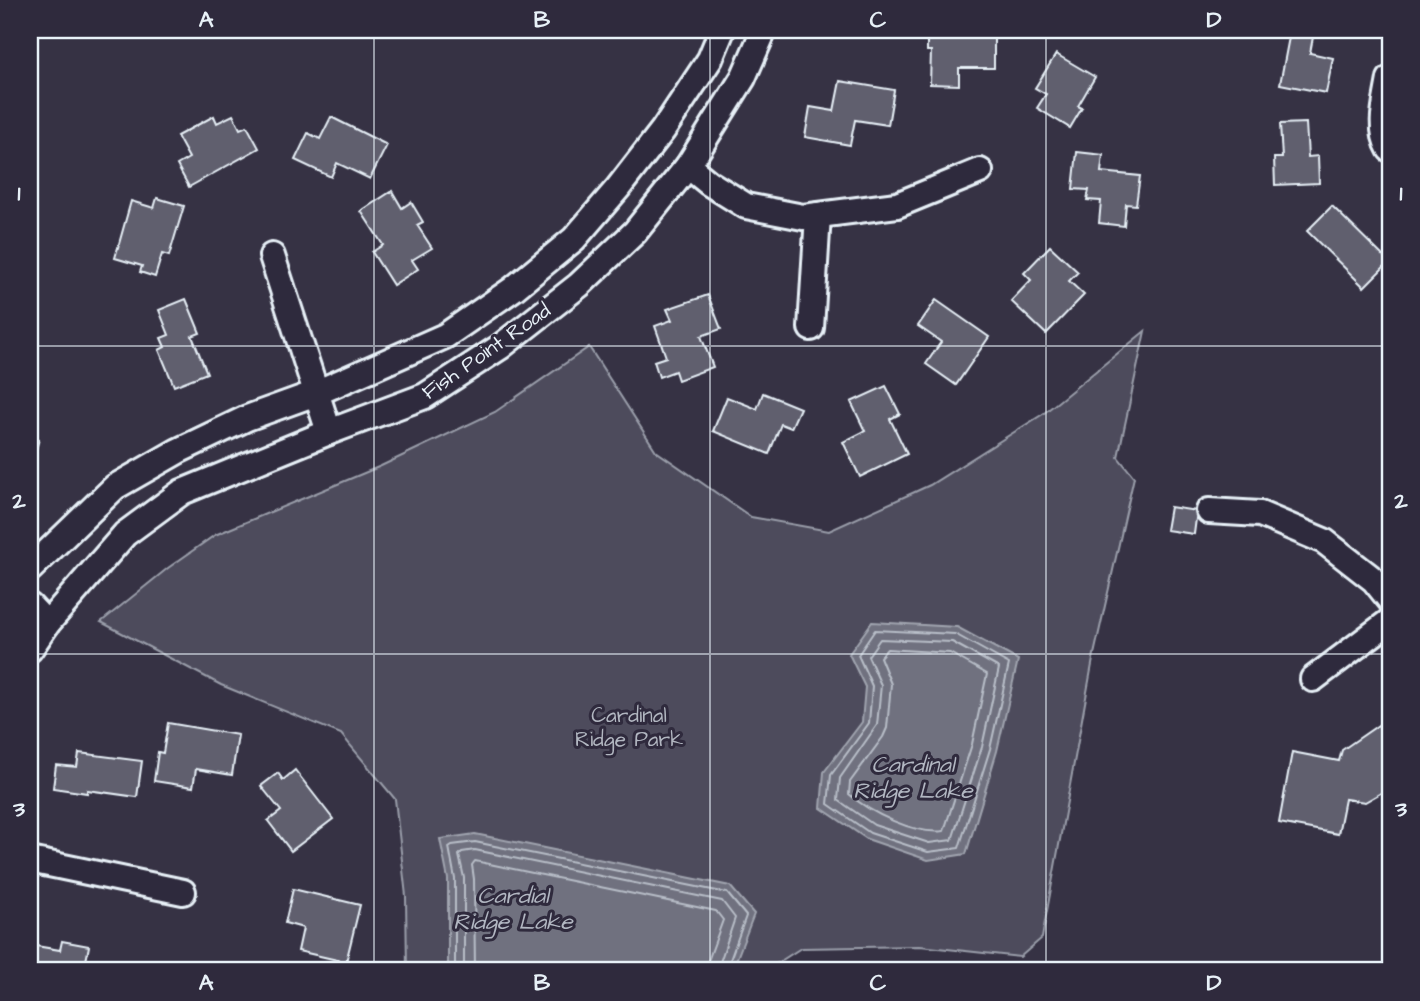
<svg xmlns="http://www.w3.org/2000/svg" width="1420" height="1001" viewBox="0 0 1420 1001" font-family="'Architects Daughter',sans-serif">
<style>
.green{fill:#4d4b5c;stroke:#9a9eaa;stroke-width:2}
.water{fill:#70717f;stroke:#a0a4af;stroke-width:2}
.lines{fill:none;stroke-linecap:round;stroke-linejoin:round}
.shore{stroke:#b8bec8;stroke-width:2}
.building{fill:#605e6e;stroke:#e8f1f8;stroke-width:2}
.minor-casing{stroke:#e8f1f8;stroke-width:30}
.minor{stroke:#2f2a3d;stroke-width:24}
.grid{fill:none;stroke:#e8f1f8;stroke-width:2;stroke-opacity:0.55}
.labels{text-anchor:middle;stroke-width:6;stroke-linejoin:round;paint-order:stroke}
.street-label{font-size:21px;fill:#e8f1f8;stroke:#2f2a3d}
.park-label{font-size:21px;fill:#b2b7c1;stroke:#2f2a3d}
.water-label{font-size:23px;font-style:italic;fill:#b2b7c2;stroke:#2f2a3d}
.neatline{fill:none;stroke:#e8f1f8;stroke-width:2.5}
.grid-label{font-size:23px;text-anchor:middle;font-weight:bold;fill:#e8f1f8}
</style>
<rect width="100%" height="100%" fill="#363244"/>
<filter id="ink" filterUnits="userSpaceOnUse"><feTurbulence type="fractalNoise" baseFrequency=".0143" numOctaves="2"/><feDisplacementMap in="SourceGraphic" scale="14" xChannelSelector="R" yChannelSelector="G"/><feConvolveMatrix kernelMatrix="1 2 1 2 8 2 1 2 1" color-interpolation-filters="sRGB"/></filter>
<g filter="url(#ink)">
<polygon class="green" points="1145,331 1118,457 1134,477 1093,659 1042,938 1020,957 920,946 801,948 765,971 407,971 406,896 395,799 341,734 221,685 101,622 168,568 215,535 381,466 495,412 589,347 656,451 751,517 829,531 930,485 1043,414"/>
<g class="water">
<polygon points="872,622 957,627 1018,660 997,751 966,854 928,860 867,839 821,808 824,772 862,722 865,687 849,654"/>
<polygon points="475,834 730,886 754,914 732,971 448,971 448,879 440,839"/>
</g>
<g class="lines">
<g class="shore">
<polygon points="875,630 955,634 1009,664 990,749 959,848 928,852 870,833 828,804 831,775 869,723 872,686 858,655"/>
<polygon points="880,639 952,642 999,668 982,747 952,840 929,843 874,825 838,800 840,778 877,725 881,685 868,656"/>
<path d="M 887,649 L 950,653 L 987,674 L 972,744 L 944,831 C 915,835 870,813 849,794 L 850,782 L 883,737 L 887,728 L 891,684 L 880,657 Z"/>
<polyline points="455,971 455,879 449,847 452,845 475,842 727,893 746,916 726,971"/>
<polyline points="464,971 464,878 459,855 462,852 475,850 722,901 735,918 717,971"/>
<polyline points="475,971 474,879 472,865 475,861 716,911 723,920 708,961 707,971"/>
</g>
</g>
<g class="building">
<polygon points="927,30 994,30 994,68 959,68 959,85 930,84 931,51 927,51"/>
<polygon points="1290,32 1313,37 1310,53 1333,58 1326,93 1280,84"/>
<polygon points="1056,54 1095,77 1078,106 1082,108 1070,128 1037,108 1046,94 1035,88"/>
<polygon points="840,81 894,90 888,125 855,120 850,145 805,137 810,107 834,111"/>
<polygon points="233,115 240,129 247,126 259,148 189,187 177,165 189,158 177,136 214,116 217,123"/>
<polygon points="331,117 387,145 370,179 337,163 331,177 295,160 308,133 320,139"/>
<polygon points="1306,123 1308,157 1318,156 1319,183 1275,185 1274,158 1282,158 1280,124"/>
<polygon points="1077,152 1103,155 1101,172 1140,176 1136,205 1126,204 1124,226 1099,223 1101,201 1087,200 1089,190 1073,189"/>
<polygon points="392,191 402,208 411,202 423,222 417,225 432,248 412,260 418,269 393,285 372,252 383,245 361,211"/>
<polygon points="157,198 184,206 169,256 162,254 155,277 140,272 142,266 115,258 131,201 154,208"/>
<polygon points="1332,206 1389,262 1364,287 1307,231"/>
<polygon points="1050,246 1078,272 1069,281 1084,295 1046,334 1011,301 1031,280 1024,273"/>
<polygon points="708,295 721,329 701,336 713,367 678,380 675,371 659,377 654,361 666,357 655,326 672,320 667,309"/>
<polygon points="186,299 200,333 192,336 207,373 174,386 159,350 165,347 161,338 169,335 159,310"/>
<polygon points="936,300 989,337 956,385 926,364 941,342 918,326"/>
<polygon points="886,386 900,414 890,419 907,454 860,477 843,442 865,431 851,402"/>
<polygon points="763,393 800,408 791,428 781,424 769,454 713,431 727,397 757,409"/>
<polygon points="30,436 39,439 30,471"/>
<polygon points="1170,507 1197,511 1194,534 1166,530"/>
<polygon points="1390,717 1390,797 1386,790 1365,802 1345,799 1338,834 1279,823 1292,752 1339,761 1342,750"/>
<polygon points="168,723 238,735 232,775 196,769 193,787 154,781 158,752 163,753"/>
<polygon points="79,753 142,761 137,797 87,790 87,793 53,788 56,765 77,767"/>
<polygon points="295,770 333,819 291,851 268,821 281,811 261,786 278,773 283,780"/>
<polygon points="293,889 360,905 346,962 298,951 303,928 285,923"/>
<polygon points="62,941 89,946 84,971 30,971 30,945 60,950"/>
</g>
<g class="lines">
<g class="minor-casing">
<g id="minor">
<path d="M 1390,79 C 1386,103 1378,128 1390,149"/>
<polyline points="688,166 709,183 746,206 803,217 897,205 980,171"/>
<polyline points="272,256 329,432"/>
<polyline points="811,328 818,215"/>
<polyline points="1209,511 1260,514 1324,541 1374,580 1390,600"/>
<polyline points="30,569 115,487 178,451 247,418 316,393 445,336 513,289 574,239 618,188 663,130 710,59 722,30"/>
<polyline points="30,606 47,624"/>
<polyline points="30,649 47,624 125,534 182,492 329,432 425,396 500,347 579,285 635,232 688,166 743,78 764,30"/>
<polyline points="1313,679 1390,621"/>
<polyline points="30,860 183,892"/>
</g>
</g>
<use href="#minor" class="minor"/>
</g>
</g>
<path class="grid" d="M 374,30 L 374,971M 710,30 L 710,971M 1046,30 L 1046,971M 30,346 L 1390,346M 30,654 L 1390,654"/>
<g class="labels">
<g class="street-label">
<text transform="translate(486 351) rotate(-35)" y="7">Fish Point Road</text>
</g>
<g class="park-label">
<text x="629" y="722">Cardinal<tspan x="629" dy="24">Ridge Park</tspan></text>
</g>
<g class="water-label">
<text x="913" y="772">Cardinal<tspan x="913" dy="26">Ridge Lake</tspan></text>
<text x="513" y="903">Cardial<tspan x="513" dy="26">Ridge Lake</tspan></text>
</g>
</g>
<rect width="1420" height="1001" fill="none" stroke="#2f2a3d" stroke-width="77"/>
<rect x="38" y="38" width="1344" height="924" class="neatline"/>
<g class="grid-label">
<text x="206" y="27">A</text>
<text x="542" y="27">B</text>
<text x="878" y="27">C</text>
<text x="1214" y="27">D</text>
<text x="19" y="200">1</text>
<text x="1401" y="200">1</text>
<text x="19" y="508">2</text>
<text x="1401" y="508">2</text>
<text x="19" y="816">3</text>
<text x="1401" y="816">3</text>
<text x="206" y="990">A</text>
<text x="542" y="990">B</text>
<text x="878" y="990">C</text>
<text x="1214" y="990">D</text>
</g>
</svg>
